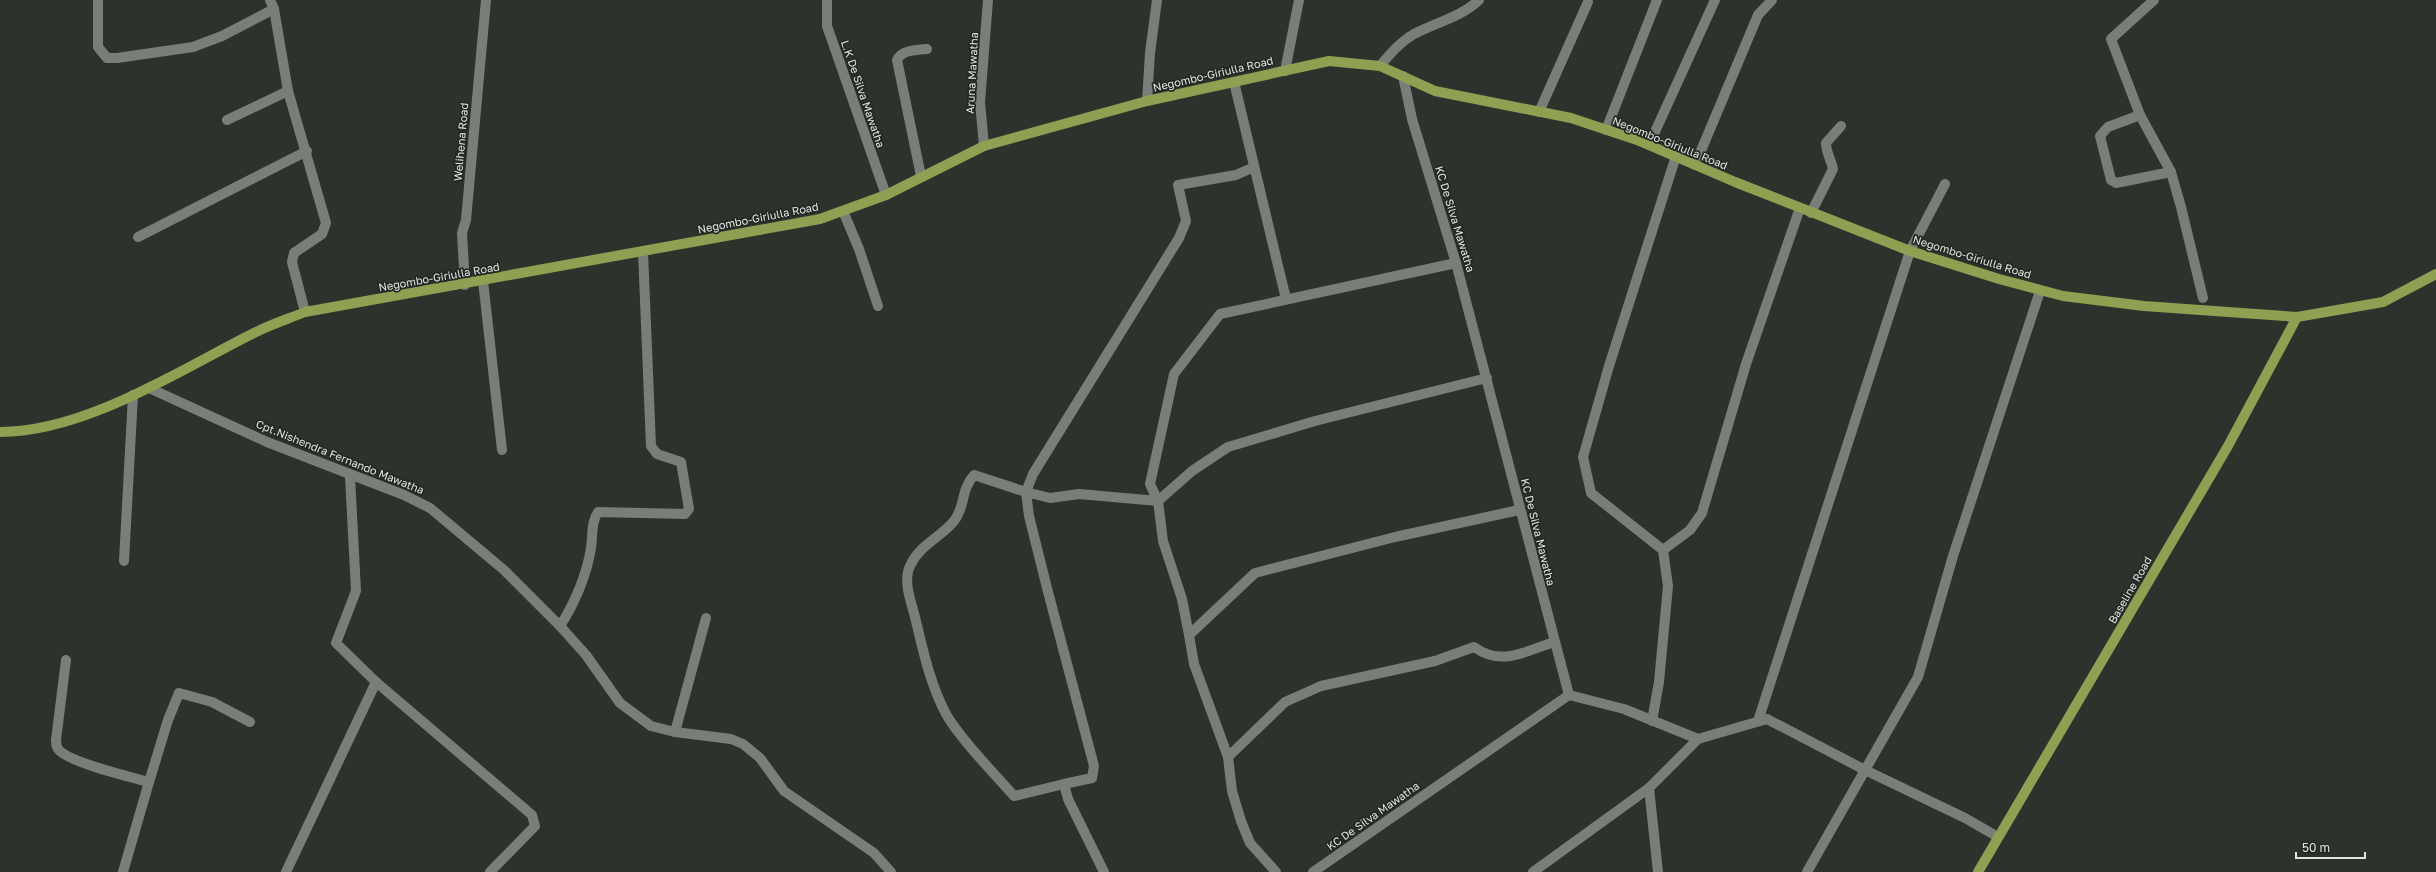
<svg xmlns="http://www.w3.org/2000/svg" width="2436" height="872" viewBox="0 0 2436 872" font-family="'Golos Text',sans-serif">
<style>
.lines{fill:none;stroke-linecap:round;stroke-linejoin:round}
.minor{stroke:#787f79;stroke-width:10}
.major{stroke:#8ea051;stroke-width:10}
.labels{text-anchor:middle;stroke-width:3.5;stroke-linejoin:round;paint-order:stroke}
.street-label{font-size:11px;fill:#e0e5e1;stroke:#232923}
</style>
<rect width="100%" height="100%" fill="#2c332d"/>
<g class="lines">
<g class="minor">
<polyline points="98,0 98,47 107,58 117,58 193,47 222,36 274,9"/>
<polyline points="270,0 274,9 288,91 326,223 322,234 294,253 292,262 305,312"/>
<polyline points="827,0 827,26 886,195"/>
<polyline points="2154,0 2111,39 2140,115 2171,172 2181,207 2203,298"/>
<path d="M 1380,66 C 1390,54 1400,42 1414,34 C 1435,23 1461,17 1479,0"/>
<polyline points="1285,71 1299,0"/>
<polyline points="1234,82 1286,299"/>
<polyline points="1147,101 1150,53 1157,0"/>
<polyline points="1539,112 1588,2"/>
<polyline points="2140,115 2108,127 2100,136 2111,180 2116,183 2171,172"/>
<polyline points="227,120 288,91"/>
<polyline points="1606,130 1657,0"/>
<polyline points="1649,145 1715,0"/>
<polyline points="984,146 980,102 988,0"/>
<polyline points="1695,165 1758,15 1772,0"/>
<path d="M 921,176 L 897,60 C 902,50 916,50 927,49"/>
<polyline points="843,211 859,249 878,306"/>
<path d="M 1811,213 L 1833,169 C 1831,159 1826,153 1826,143 L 1841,126"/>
<polyline points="138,237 307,151"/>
<polyline points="483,281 502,450"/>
<polyline points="465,285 462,233 466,220 486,0"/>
<polyline points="149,388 267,442 404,495 430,508 504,570 560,626 586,655 620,703 651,726 675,732 731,739 743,744 760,758 784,791 874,853 891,872"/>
<polyline points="350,476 356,591 336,643 376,682 532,815 535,826 490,872"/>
<polyline points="1158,501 1150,484 1174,374 1220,314 1456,263"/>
<polyline points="1663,550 1690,530 1702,513 1746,364 1800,208"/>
<polyline points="124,561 133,395"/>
<path d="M 560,626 C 575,603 587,574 591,548 C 593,535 591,522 598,512 L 685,514 L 689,509 L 681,462 L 657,454 L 651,446 L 643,252"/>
<polyline points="1189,635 1182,599 1163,541 1158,501 1192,471 1228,447 1315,421 1487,378"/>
<path d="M 66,660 L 56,740 C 56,743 56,746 58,749 C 67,762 131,777 149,782 L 123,872"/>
<polyline points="1569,695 1624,709 1698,739"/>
<polyline points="1652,721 1659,682 1668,586 1663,550 1591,493 1583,457 1609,366 1676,156"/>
<polyline points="1758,721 1910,251 1945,184"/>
<polyline points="675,732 706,618"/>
<path d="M 1228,757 L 1285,702 L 1321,686 L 1435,661 L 1474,647 C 1502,667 1526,651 1554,642"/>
<polyline points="149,782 168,720 179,693 212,702 250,722"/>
<path d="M 1064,784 L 1014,796 C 994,773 961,740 946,714 C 930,684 923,650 915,617 C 911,601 902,580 911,564 C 920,545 941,537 954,521 C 966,506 960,491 974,475 L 1026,492 L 1033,474 L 1179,238 L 1186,221 L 1178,185 L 1236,175 L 1254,167"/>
<polyline points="1649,788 1658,872"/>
<polyline points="286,872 376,682"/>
<polyline points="1104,872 1068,799 1064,784 1092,778 1094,766 1047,588 1029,516 1026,492 1050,498 1079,494 1158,501"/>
<polyline points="1276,872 1250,843 1241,821 1232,791 1228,757 1194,664 1189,635 1255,573 1395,537 1519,510"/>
<polyline points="1313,872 1569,695 1456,263 1412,119 1403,76"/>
<polyline points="1533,872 1649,788 1698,739 1767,719 1865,770 1965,818 1998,837"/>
<polyline points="1807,872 1918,677 1953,556 2040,291"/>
</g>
<g class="major">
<path d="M 0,432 C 85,432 178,371 252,334 C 269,325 288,319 305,312 L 820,219 L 886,195 L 984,146 L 1147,101 L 1329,61 L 1380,66 L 1435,91 L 1571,118 L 1637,140 L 1735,182 L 1910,251 L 1999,279 L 2063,296 L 2144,306 L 2297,317 L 2383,302 L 2436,274"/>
<polyline points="1978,872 2228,446 2297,317"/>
</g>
</g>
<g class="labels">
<g class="street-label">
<text transform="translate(972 73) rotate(-87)" y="4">Aruna Mawatha</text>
<text transform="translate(1213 74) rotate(-13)" y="4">Negombo-Giriulla Road</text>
<text transform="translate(863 94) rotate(71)" y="4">L.K De Silva Mawatha</text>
<text transform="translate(461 142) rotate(-85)" y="4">Welihena Road</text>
<text transform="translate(1670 143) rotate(22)" y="4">Negombo-Giriulla Road</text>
<text transform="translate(758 218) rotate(-11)" y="4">Negombo-Giriulla Road</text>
<text transform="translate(1455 219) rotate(73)" y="4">KC De Silva Mawatha</text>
<text transform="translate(1972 257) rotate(17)" y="4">Negombo-Giriulla Road</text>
<text transform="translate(439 277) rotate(-10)" y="4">Negombo-Giriulla Road</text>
<text transform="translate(340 457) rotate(22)" y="4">Cpt.Nishendra Fernando Mawatha</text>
<text transform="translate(1538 532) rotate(76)" y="4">KC De Silva Mawatha</text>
<text transform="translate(2130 590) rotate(-60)" y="4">Baseline Road</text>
<text transform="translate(1373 816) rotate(-35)" y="4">KC De Silva Mawatha</text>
</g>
</g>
<path d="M2296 852v6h69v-6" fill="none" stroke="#e0e5e1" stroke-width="2"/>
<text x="2302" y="852" font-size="12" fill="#e0e5e1" stroke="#232923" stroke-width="3" paint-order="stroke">50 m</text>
</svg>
